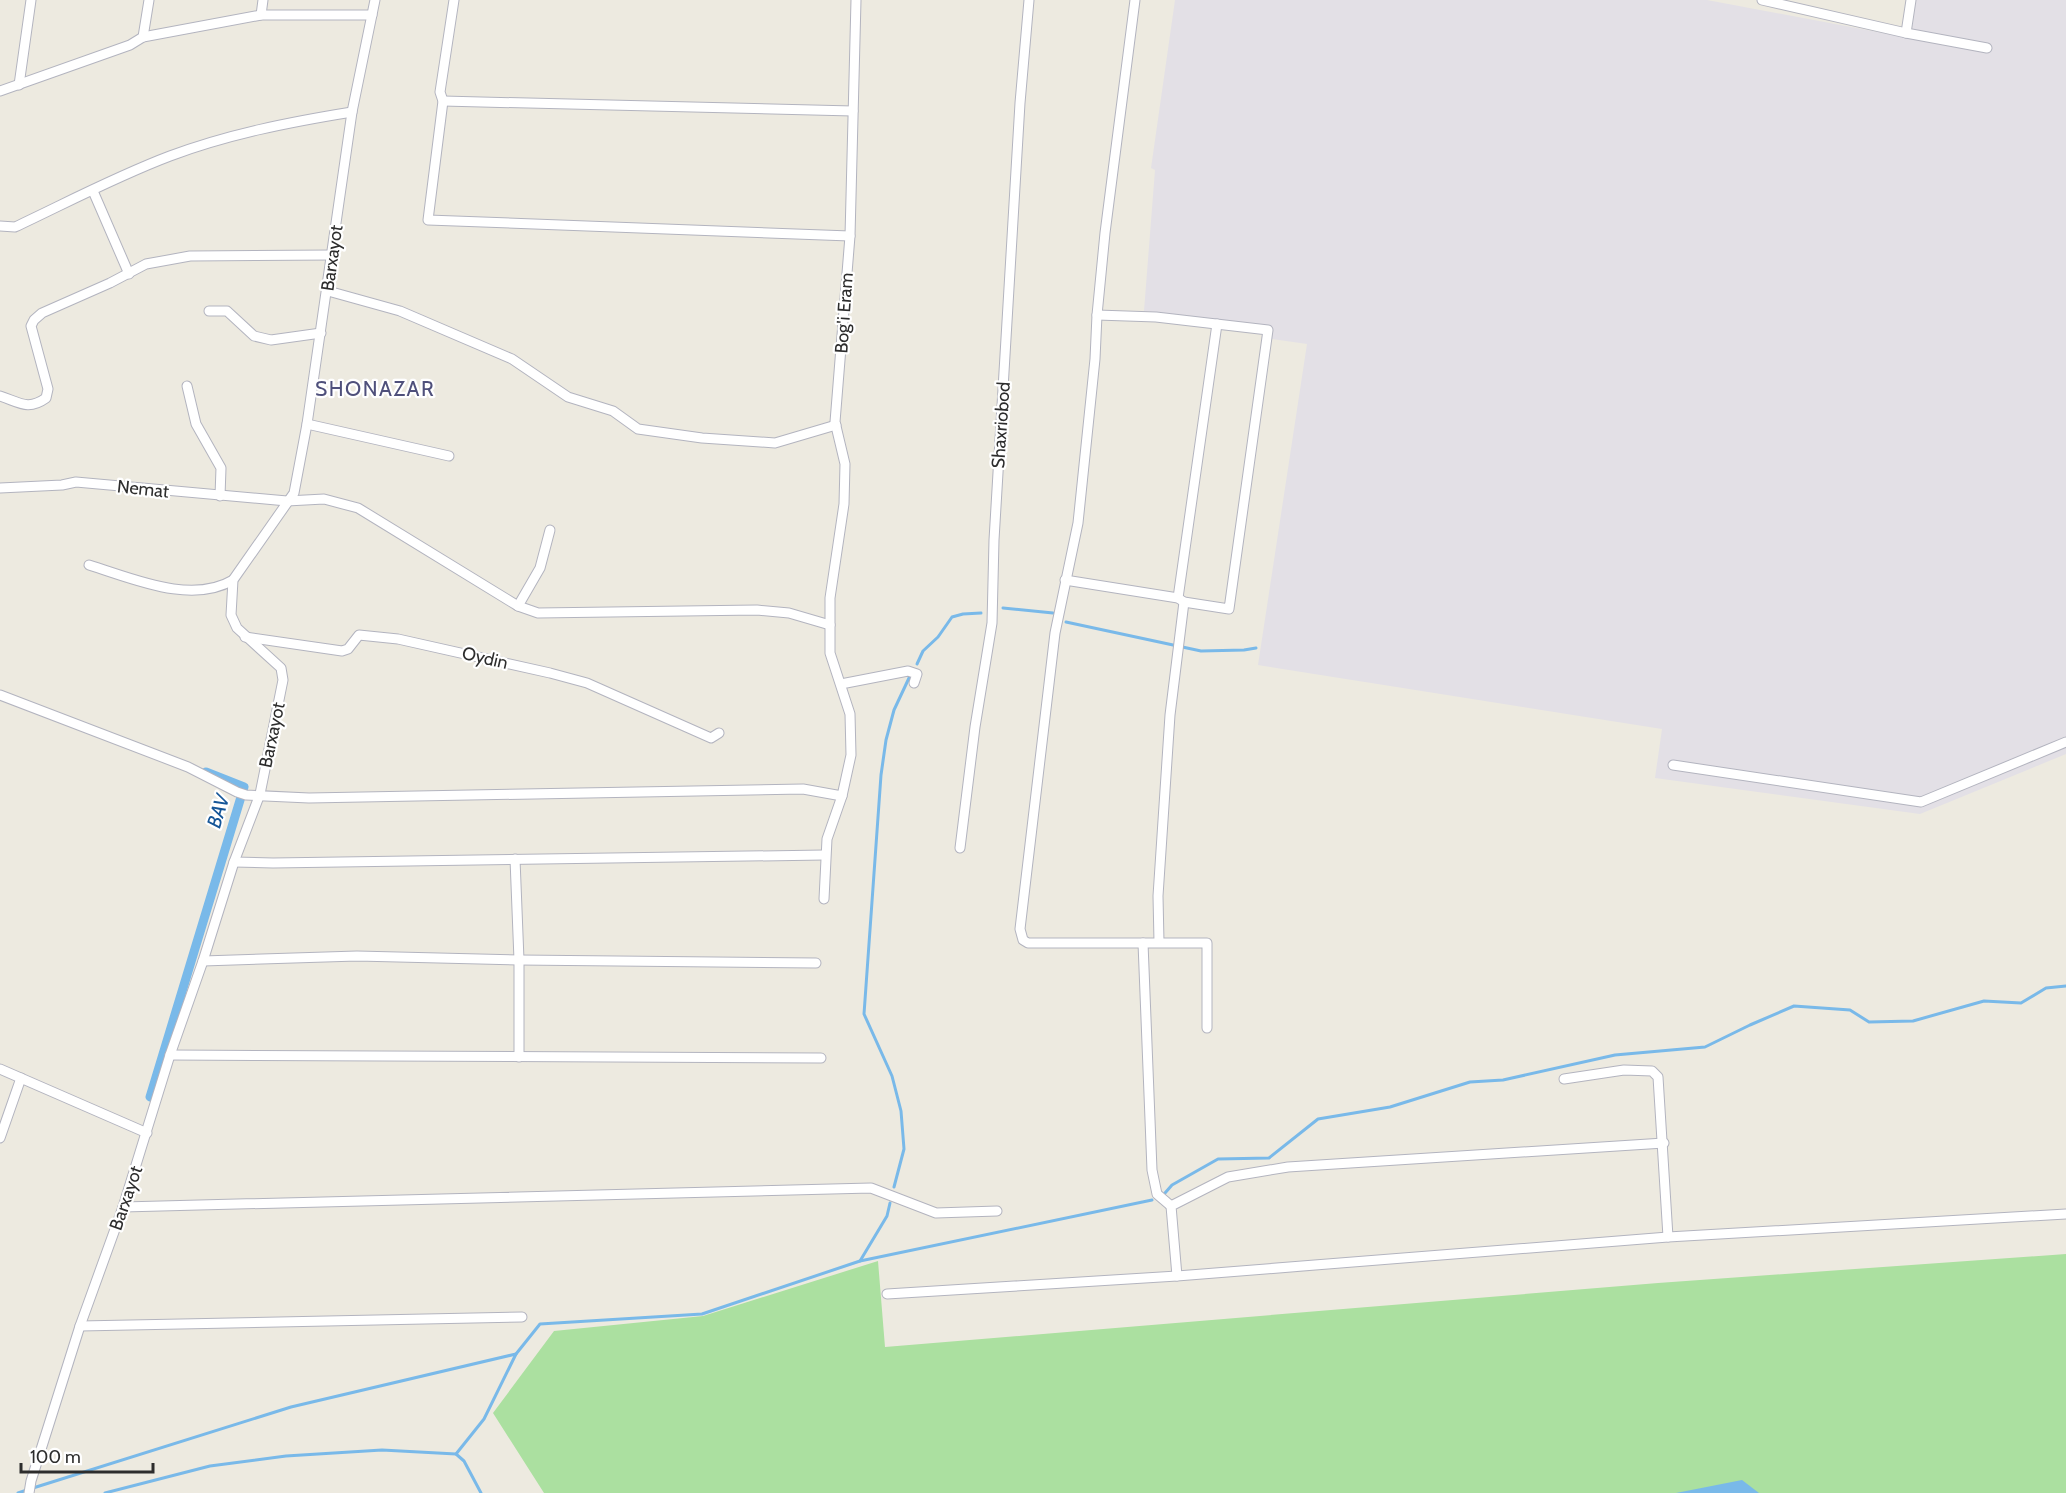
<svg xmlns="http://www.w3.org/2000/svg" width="2066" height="1493" viewBox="0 0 2066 1493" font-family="Cabin,sans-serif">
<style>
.industrial{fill:#e3e0e6}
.green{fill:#abe0a0}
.water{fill:#79b9e9}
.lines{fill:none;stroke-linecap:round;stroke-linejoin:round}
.stream{stroke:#79b9e9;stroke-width:3}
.canal{stroke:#79b9e9;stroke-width:9}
.minor-casing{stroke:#b3b4bf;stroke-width:11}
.minor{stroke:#fff;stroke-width:9}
.labels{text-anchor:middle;stroke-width:4.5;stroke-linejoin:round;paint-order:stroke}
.street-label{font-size:18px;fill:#2d2d2d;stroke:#fff}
.water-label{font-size:20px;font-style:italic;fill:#155698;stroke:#fff}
.quarter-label{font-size:21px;letter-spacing:1.5px;fill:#4f507b;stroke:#fff}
</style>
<rect width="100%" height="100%" fill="#edeae0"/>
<polygon class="industrial" points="1175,0 1707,0 1910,38 1916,0 2066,0 2066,754 1920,814 1655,778 1662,729 1258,665 1307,344 1272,339 1272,326 1144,311 1155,170 1151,168"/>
<polygon class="green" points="2066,1254 2066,1493 544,1493 493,1413 554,1331 703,1316 878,1261 885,1347 1658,1283"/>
<polygon class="water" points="1742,1480 1759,1493 1676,1493"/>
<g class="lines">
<g class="stream">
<polyline points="1003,608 1053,613"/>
<polyline points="1066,622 1201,651 1244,650 1256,648"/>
<polyline points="917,664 923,651 938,637 952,617 963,614 981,613"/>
<polyline points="894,1187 904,1149 901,1111 892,1076 864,1014 881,775 886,740 894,710 909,678"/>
<polyline points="1165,1193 1172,1185 1218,1159 1269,1158 1318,1119 1390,1107 1470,1082 1503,1080 1615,1055 1705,1047 1750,1025 1794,1006 1850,1010 1869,1022 1913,1021 1984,1001 2021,1003 2046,988 2066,986"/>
<polyline points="860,1261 887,1216 890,1203"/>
<polyline points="456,1454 484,1419 516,1354 540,1324 702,1314 860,1261 1152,1200"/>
<polyline points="33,1488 291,1407 516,1354"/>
<polyline points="18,1493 27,1490"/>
<polyline points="105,1493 210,1466 286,1456 382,1450 456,1454 464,1461 481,1493"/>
</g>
<polyline class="canal" points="150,1097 244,787 206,772"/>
<g class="minor-casing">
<g id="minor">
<polyline points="454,0 440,92 443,101 428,220 850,236"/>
<polyline points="1135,0 1105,233 1097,315 1095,359 1078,523 1055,633 1020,929 1023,940 1028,943 1143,943 1152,1170 1157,1194 1171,1206"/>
<polyline points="1762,0 1906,33 1987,48"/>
<polyline points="261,15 263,0"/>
<polyline points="1906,33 1911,0"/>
<polyline points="143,37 149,0"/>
<polyline points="19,85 31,0"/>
<polyline points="0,91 130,45 143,37 261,15 372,15"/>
<polyline points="443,101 853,111"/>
<polyline points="93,191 129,274"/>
<path d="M 0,226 L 15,227 C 66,203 117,176 170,156 C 229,134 290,122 352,112"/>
<polyline points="328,291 400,311 512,359 568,397 613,411 638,429 702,438 775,443 836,425"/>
<polyline points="209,311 227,311 254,336 271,340 321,333"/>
<polyline points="187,386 196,424 221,468 220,496"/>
<path d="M 0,396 C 19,402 28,411 46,398 L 48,389 L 31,326 L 34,320 L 42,313 L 110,283 L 146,264 L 190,256 L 333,255"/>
<polyline points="307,424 449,456"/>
<polyline points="0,488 62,485 76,482 287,501 324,499 358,508 518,606 538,613 757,610 789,613 830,625"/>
<path d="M 89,565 C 132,578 191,605 233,580"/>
<polyline points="1065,580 1178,598 1184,602 1229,609 1268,330 1156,317 1097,315"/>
<polyline points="1178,598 1217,324"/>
<polyline points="518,606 540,568 550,530"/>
<polyline points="245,637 342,651 348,649 359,635 398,639 550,673 587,683 711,738 719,733"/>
<polyline points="841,684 908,671 917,674 914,683"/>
<polyline points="0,695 188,767 237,792 246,795 309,798 803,789 842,796"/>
<polyline points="1673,765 1921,802 2066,742"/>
<polyline points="960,848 975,727 992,623 994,540 1020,103 1029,0"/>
<polyline points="515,859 519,960 519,1057"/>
<polyline points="234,862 273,863 824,855"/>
<polyline points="824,899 827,839 842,796 851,755 850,714 830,653 830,598 844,504 845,464 835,422 850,236 856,0"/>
<polyline points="1159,942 1158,896 1170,715 1184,602"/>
<polyline points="1143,943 1207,943 1207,1028"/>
<polyline points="203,961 357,956 519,960 816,963"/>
<polyline points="170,1055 821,1058"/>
<polyline points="0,1069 147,1133"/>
<polyline points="1564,1079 1624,1070 1652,1071 1658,1077 1668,1237"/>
<polyline points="0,1138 21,1078"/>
<polyline points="123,1207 871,1188 936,1213 997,1211"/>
<polyline points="1177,1276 1171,1206 1228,1177 1288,1167 1664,1143"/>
<polyline points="887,1294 1177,1276 1668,1237 2066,1214"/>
<polyline points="80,1326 522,1317"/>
<polyline points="29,1493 31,1481 80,1326 123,1207 170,1055 203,961 234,862 260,794 283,680 281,668 237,628 231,615 233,580 294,493 307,424 352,112 375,0"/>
</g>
</g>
<use href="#minor" class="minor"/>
</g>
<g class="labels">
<g class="street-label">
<text transform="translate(332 258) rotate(-82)" y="6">Barxayot</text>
<text transform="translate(844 313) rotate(-86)" y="6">Bog'i Eram</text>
<text transform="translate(1001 425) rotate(-86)" y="6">Shaxriobod</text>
<text transform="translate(143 489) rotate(6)" y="6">Nemat</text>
<text transform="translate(485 658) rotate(13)" y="6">Oydin</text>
<text transform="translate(272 735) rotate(-78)" y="6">Barxayot</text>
<text transform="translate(126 1198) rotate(-71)" y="6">Barxayot</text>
</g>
<g class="water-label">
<text transform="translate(218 811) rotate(-73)" y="7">BAV</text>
</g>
<g class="quarter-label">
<text x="375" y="396">SHONAZAR</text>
</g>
</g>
<path d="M21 1463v9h132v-9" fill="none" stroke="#2d2d2d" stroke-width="3"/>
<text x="30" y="1463" font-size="18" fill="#2d2d2d" stroke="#ffffff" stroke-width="4.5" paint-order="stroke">100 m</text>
</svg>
